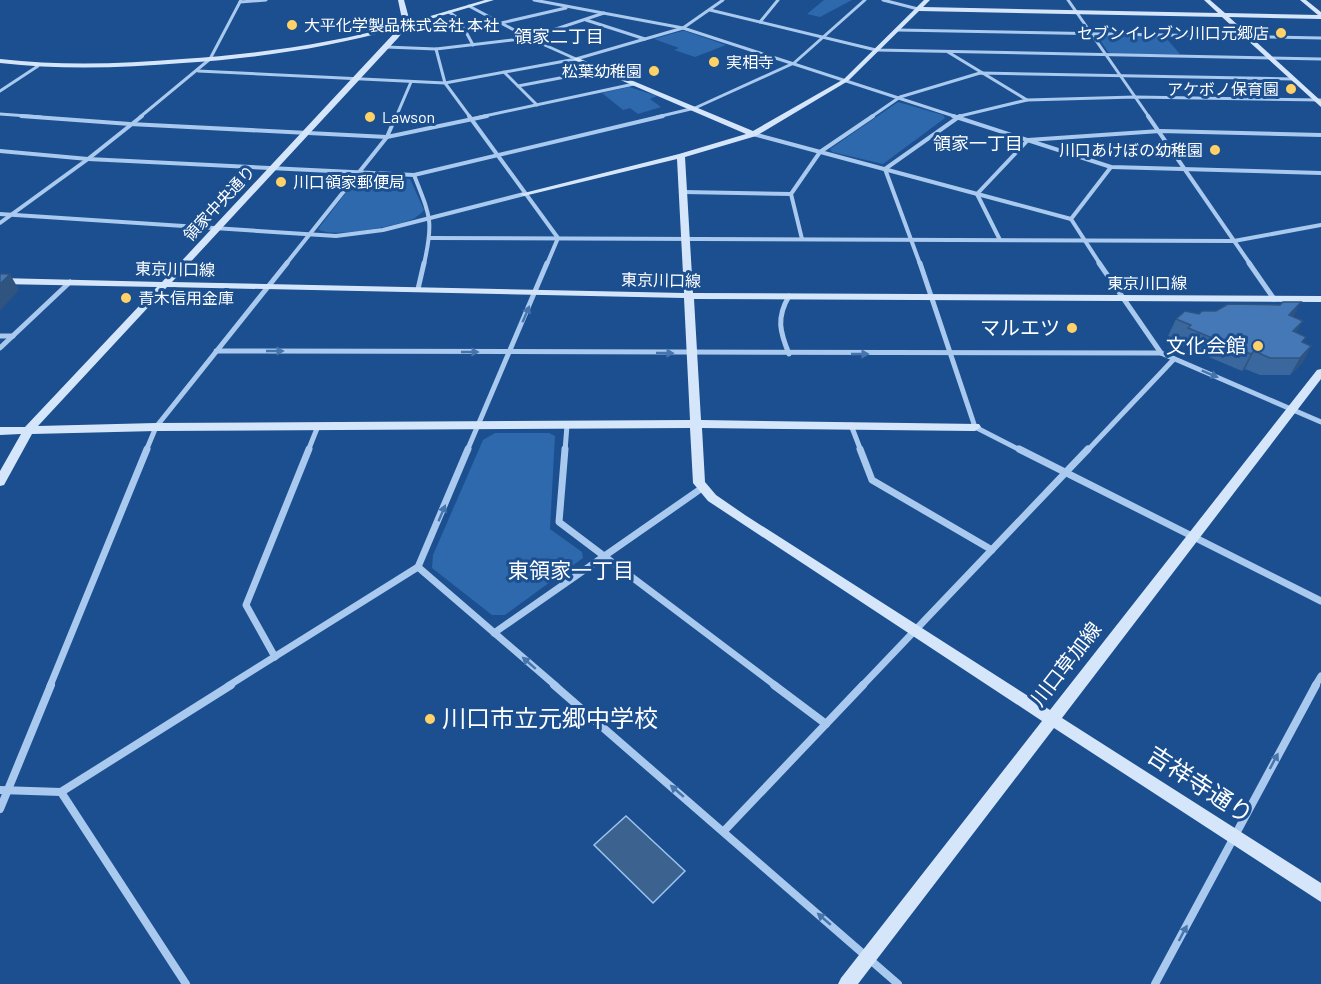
<svg xmlns="http://www.w3.org/2000/svg" width="1321" height="984" viewBox="0 0 1321 984" font-family="Barlow,'Noto Sans JP',sans-serif">
<style>
.green{fill:#2e69ad}
.water{fill:#3c6290;stroke:#9cc4f0;stroke-width:1.5}
.lines{fill:none;stroke-linecap:round;stroke-linejoin:round}
.street-far4{stroke:#a9c9ee;stroke-width:3}
.street-far3{stroke:#a9c9ee;stroke-width:4}
.street-far2{stroke:#a9c9ee;stroke-width:5}
.street-far1{stroke:#a9c9ee;stroke-width:7}
.street{stroke:#a9c9ee;stroke-width:8}
.secondary{fill:#d6e6fa;fill-rule:evenodd}
.wall{fill:#3a679d}
.shaded-wall{fill:#305480}
.building{fill:#4478b7;stroke:#305480;stroke-width:1.5}
.oneway{fill:#4674ac}
.poi-dot{fill:#ffd166;stroke:#1b4f8f;stroke-width:2}
.labels{text-anchor:middle;stroke-width:6;stroke-linejoin:round;paint-order:stroke}
.far-poi-label{font-size:16px;fill:#fff;stroke:#1b4f8f;text-anchor:start}
.far-street-label{font-size:16px;fill:#fff;stroke:#1b4f8f}
.far-neighbourhood-label{font-size:18px;fill:#fff;stroke:#1b4f8f}
.poi-label{font-size:20px;fill:#fff;stroke:#1b4f8f;text-anchor:end}
.street-label{font-size:20px;fill:#fff;stroke:#1b4f8f}
.neighbourhood-label{font-size:21px;fill:#fff;stroke:#1b4f8f}
.near-poi-label{font-size:24px;fill:#fff;stroke:#1b4f8f;text-anchor:start}
.near-street-label{font-size:24px;fill:#fff;stroke:#1b4f8f}
</style>
<rect width="100%" height="100%" fill="#1b4f8f"/>
<g class="green">
<polygon points="824,0 852,0 820,17 807,14"/>
<polygon points="682,31 685,31 726,45 695,57 674,50 679,48 654,39"/>
<polygon points="1101,35 1162,36 1166,38 1180,54 1113,54 1108,52 1098,37"/>
<polygon points="629,87 657,96 650,99 661,107 638,114 630,108 623,110 602,93"/>
<polygon points="898,102 943,115 945,118 883,164 832,152 830,149"/>
<path d="M 366,174 L 410,179 L 424,210 C 421,213 417,217 413,219 C 397,226 331,239 318,229 L 358,177 Z"/>
<polygon points="495,433 549,433 555,436 550,529 582,552 583,558 505,615 492,615 432,568 433,555 483,440"/>
</g>
<polygon class="water" points="626,816 685,871 653,903 594,845"/>
<g class="lines">
<g class="street-far4">
<polyline points="534,0 683,28 957,117"/>
<polyline points="883,0 918,9"/>
<polyline points="1068,0 1149,117"/>
<polyline points="240,2 266,0"/>
<polyline points="469,6 529,38 576,59"/>
<polyline points="710,10 876,50 1321,59"/>
<polyline points="449,12 459,19 473,45"/>
<polyline points="586,20 645,39"/>
<polyline points="760,22 778,0"/>
<polyline points="501,23 566,8"/>
<polyline points="897,30 1321,38"/>
<polyline points="386,47 436,49 529,38 604,13"/>
<polyline points="436,49 445,83 470,117"/>
<polyline points="948,52 1027,100"/>
<polyline points="198,71 445,83 576,59 683,28 723,0"/>
<polyline points="504,72 537,105"/>
<polyline points="518,86 602,70"/>
<polyline points="0,91 38,66"/>
<polyline points="0,114 41,117"/>
<polyline points="140,117 210,59 241,0"/>
<polyline points="396,117 411,82"/>
<polyline points="480,117 634,84"/>
<polyline points="657,117 695,108 794,63 865,0"/>
<polyline points="871,117 900,97 980,73 1292,79"/>
<polyline points="956,117 1027,100 1135,97 1321,100"/>
</g>
<g class="street-far3">
<polyline points="21,116 130,124 387,137 487,116"/>
<polyline points="469,116 558,238 547,264"/>
<polyline points="953,116 1111,167 1321,173"/>
<polyline points="1148,116 1250,264"/>
<polyline points="753,134 1071,219"/>
<polyline points="0,151 88,159 414,175 663,116"/>
<path d="M 414,175 C 430,216 434,220 424,264"/>
<polyline points="684,192 791,194"/>
<polyline points="0,214 336,236 383,230 524,194"/>
<polyline points="0,223 88,159 142,116"/>
<polyline points="430,238 1234,241 1321,225"/>
<polyline points="802,239 791,194 820,152 873,116"/>
<polyline points="1000,240 977,194 1028,140 1160,131 1321,135"/>
<polyline points="286,264 387,137 396,116"/>
<polyline points="920,264 885,169 960,116"/>
<polyline points="1100,264 1071,219 1111,167"/>
</g>
<g class="street-far2">
<polyline points="920,263 975,427 1022,451"/>
<polyline points="1099,263 1161,353 1321,422"/>
<polyline points="1249,263 1274,299"/>
<polyline points="418,289 424,263"/>
<path d="M 789,296 C 776,318 780,332 789,354"/>
<polyline points="0,336 13,336"/>
<polyline points="0,348 70,282"/>
<polyline points="216,351 1161,353"/>
<polyline points="851,425 861,451"/>
<polyline points="146,451 156,427 287,263"/>
<polyline points="308,451 318,426"/>
<polyline points="467,451 547,263"/>
<polyline points="565,451 567,425"/>
<polyline points="1087,451 1174,359"/>
</g>
<g class="street-far1">
<polyline points="565,449 559,522 776,686"/>
<polyline points="860,449 872,480 992,550"/>
<polyline points="1019,449 1321,601"/>
<polyline points="418,567 556,686"/>
<polyline points="494,633 702,488"/>
<polyline points="275,657 246,605 309,449"/>
<polyline points="50,686 147,449"/>
<polyline points="228,686 418,567 468,449"/>
<polyline points="862,686 1088,449"/>
<polyline points="1315,686 1321,676"/>
</g>
<g class="street">
<polyline points="554,685 898,984"/>
<polyline points="774,685 826,724"/>
<polyline points="0,790 61,792 231,685"/>
<polyline points="61,792 186,984"/>
<polyline points="0,809 51,685"/>
<polyline points="724,831 863,685"/>
<polyline points="1155,984 1316,685"/>
</g>
<path class="secondary" d="M 398,0 L 404,0 L 410,22 L 485,0 L 494,0 L 407,26 L 398,38 L 172,282 L 684,293 L 677,159 L 524,196 L 520,194 L 679,154 L 746,134 L 574,60 L 574,58 L 578,58 L 753,131 L 844,79 L 924,0 L 930,0 L 923,7 L 1218,13 L 1204,0 L 1210,0 L 1225,13 L 1318,15 L 1300,0 L 1306,0 L 1321,12 L 1321,19 L 1229,17 L 1321,101 L 1321,107 L 1222,17 L 919,11 L 848,81 L 756,136 L 685,157 L 693,293 L 1321,296 L 1321,302 L 694,299 L 701,420 L 979,424 L 981,427 L 975,431 L 702,428 L 705,482 L 716,495 L 745,515 L 1050,710 L 1317,370 L 1321,369 L 1321,379 L 1062,718 L 1321,883 L 1321,902 L 1054,728 L 858,984 L 838,984 L 841,978 L 1042,721 L 708,501 L 693,483 L 690,428 L 156,431 L 32,434 L 4,485 L 0,486 L 0,471 L 21,434 L 0,435 L 0,427 L 25,427 L 157,287 L 0,284 L 0,278 L 162,282 L 399,28 C 328,48 257,58 183,63 C 122,68 61,70 0,63 L 0,59 C 61,66 121,64 182,59 C 257,54 330,44 403,24 ZM 167,287 L 684,298 L 690,420 L 156,423 L 38,426 Z"/>
</g>
<polygon class="wall" points="1199,314 1293,317 1296,333 1303,342 1311,346 1302,363 1290,375 1260,375 1245,369 1242,371 1180,345 1182,342 1168,336 1176,319"/>
<g class="shaded-wall">
<polygon points="10,274 19,290 0,311 0,284"/>
<polygon points="1301,302 1292,319 1289,315"/>
<polygon points="1303,321 1293,338 1293,331"/>
<polygon points="1311,346 1302,363 1290,375 1300,358"/>
<polygon points="1254,351 1245,369 1242,371 1251,354"/>
</g>
<g class="building">
<polygon points="0,274 10,274 0,284"/>
<polygon points="1283,302 1301,302 1289,315 1303,321 1293,331 1306,337 1302,342 1311,346 1300,358 1270,358 1254,351 1251,354 1188,328 1191,325 1176,319 1185,311 1199,314 1202,311 1216,311 1228,304 1280,305"/>
</g>
<defs><path id="oneway-solid" d="M-6-.8H1V-3.2L6.5 0L1 3.2V.8H-6Z" transform="scale(1.5)"/></defs>
<g class="oneway">
<use href="#oneway-solid" transform="translate(526 314) rotate(-67)"/>
<use href="#oneway-solid" transform="translate(275 351)"/>
<use href="#oneway-solid" transform="translate(470 352)"/>
<use href="#oneway-solid" transform="translate(665 353) rotate(1)"/>
<use href="#oneway-solid" transform="translate(860 354)"/>
<use href="#oneway-solid" transform="translate(1210 374) rotate(23)"/>
<use href="#oneway-solid" transform="translate(442 513) rotate(-67)"/>
<use href="#oneway-solid" transform="translate(529 663) rotate(-139)"/>
<use href="#oneway-solid" transform="translate(1274 761) rotate(-62)"/>
<use href="#oneway-solid" transform="translate(677 791) rotate(-139)"/>
<use href="#oneway-solid" transform="translate(824 919) rotate(-139)"/>
<use href="#oneway-solid" transform="translate(1183 933) rotate(-62)"/>
</g>
<g class="poi-dot">
<circle cx="292" cy="25" r="6"/>
<circle cx="1281" cy="33" r="6"/>
<circle cx="714" cy="62" r="6"/>
<circle cx="654" cy="71" r="6"/>
<circle cx="1291" cy="89" r="6"/>
<circle cx="370" cy="117" r="6"/>
<circle cx="1215" cy="150" r="6"/>
<circle cx="281" cy="182" r="6"/>
<circle cx="126" cy="298" r="6"/>
<circle cx="1072" cy="328" r="6"/>
<circle cx="1258" cy="346" r="6"/>
<circle cx="430" cy="719" r="6"/>
</g>
<g class="labels">
<g class="far-poi-label">
<text x="304" y="31">大平化学製品株式会社 本社</text>
<text x="1269" y="39" text-anchor="end">セブンイレブン川口元郷店</text>
<text x="726" y="68">実相寺</text>
<text x="642" y="77" text-anchor="end">松葉幼稚園</text>
<text x="1279" y="95" text-anchor="end">アケボノ保育園</text>
<text x="382" y="123">Lawson</text>
<text x="1203" y="156" text-anchor="end">川口あけぼの幼稚園</text>
<text x="293" y="188">川口領家郵便局</text>
<text x="138" y="304">青木信用金庫</text>
</g>
<g class="far-street-label">
<text transform="translate(219 203) rotate(-47)" y="6">領家中央通り</text>
<text transform="translate(175 269) rotate(1)" y="6">東京川口線</text>
<text transform="translate(661 280) rotate(1)" y="6">東京川口線</text>
<text x="1147" y="289">東京川口線</text>
</g>
<g class="far-neighbourhood-label">
<text x="559" y="43">領家二丁目</text>
<text x="978" y="150">領家一丁目</text>
</g>
<g class="poi-label">
<text x="1060" y="335">マルエツ</text>
<text x="1246" y="353">文化会館</text>
</g>
<g class="street-label">
<text transform="translate(1066 664) rotate(-52)" y="7">川口草加線</text>
</g>
<g class="neighbourhood-label">
<text x="571" y="578">東領家一丁目</text>
</g>
<g class="near-poi-label">
<text x="442" y="727">川口市立元郷中学校</text>
</g>
<g class="near-street-label">
<text transform="translate(1200 785) rotate(33)" y="8">吉祥寺通り</text>
</g>
</g>
</svg>
